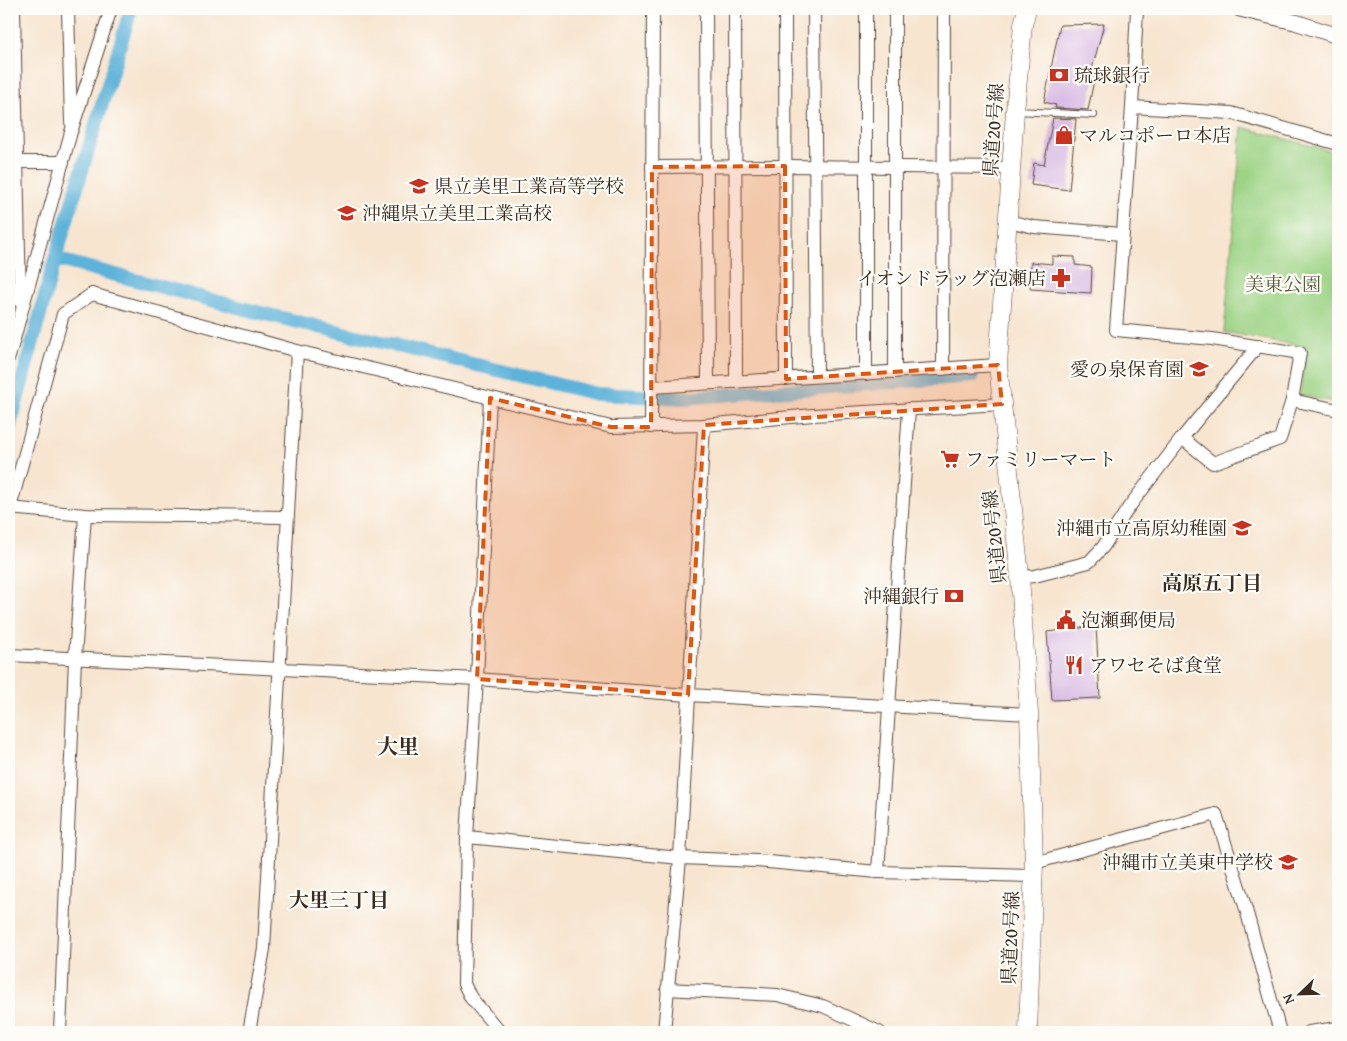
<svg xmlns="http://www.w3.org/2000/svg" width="1347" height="1041" viewBox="0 0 1347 1041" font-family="'Gentium Book Plus','Noto Serif JP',serif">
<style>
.green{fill:#9dd385;stroke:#6c7e52}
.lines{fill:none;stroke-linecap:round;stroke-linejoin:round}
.canal{stroke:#5db2d9;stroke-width:14}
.building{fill:#d5b4e2}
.service-casing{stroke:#574639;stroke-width:8}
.minor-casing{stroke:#574639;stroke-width:14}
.tertiary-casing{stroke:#574639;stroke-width:17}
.secondary-casing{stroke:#574639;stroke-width:19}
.service{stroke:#fff;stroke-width:6}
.minor{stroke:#fff;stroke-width:12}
.tertiary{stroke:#fff;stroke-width:15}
.secondary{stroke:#fff;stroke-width:18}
.marked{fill:#df570d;fill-opacity:0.2;stroke:#df570d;stroke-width:4;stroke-dasharray:10 6;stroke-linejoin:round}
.labels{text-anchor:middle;stroke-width:4.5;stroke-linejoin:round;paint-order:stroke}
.poi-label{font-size:19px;fill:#3b2a1e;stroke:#fdfcf7;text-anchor:start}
.street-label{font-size:19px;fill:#3b2a1e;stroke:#fdfcf7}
.park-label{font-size:19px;fill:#585d3d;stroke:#fdfcf7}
.neighbourhood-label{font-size:20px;font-weight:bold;fill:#3b2a1e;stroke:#fdfcf7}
.quarter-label{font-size:21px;font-weight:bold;fill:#3b2a1e;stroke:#fdfcf7}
</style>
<rect width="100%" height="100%" fill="#fdfcf7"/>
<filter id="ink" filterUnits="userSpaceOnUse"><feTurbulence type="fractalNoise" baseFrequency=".02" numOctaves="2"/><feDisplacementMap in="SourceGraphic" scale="10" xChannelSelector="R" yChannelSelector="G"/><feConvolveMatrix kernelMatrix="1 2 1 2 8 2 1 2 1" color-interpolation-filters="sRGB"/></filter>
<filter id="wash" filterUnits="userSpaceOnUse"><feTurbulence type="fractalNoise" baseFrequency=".0096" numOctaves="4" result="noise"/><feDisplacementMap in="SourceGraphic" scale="20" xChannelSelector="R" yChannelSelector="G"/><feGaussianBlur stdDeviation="1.12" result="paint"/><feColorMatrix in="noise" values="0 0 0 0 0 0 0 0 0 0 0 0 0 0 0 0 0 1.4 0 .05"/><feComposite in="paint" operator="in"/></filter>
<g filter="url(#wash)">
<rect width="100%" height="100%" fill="#f7e5d0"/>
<polygon class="green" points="1242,127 1338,153 1338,403 1300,395 1307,347 1224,332"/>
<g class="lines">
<g class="canal">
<polyline points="55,259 257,312 597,394 684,398 972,376"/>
<polyline points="9,430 55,259 131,9"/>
</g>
</g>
<g id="blocks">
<g class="building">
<polygon points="1104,24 1092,69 1096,70 1088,110 1055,108 1056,105 1044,102 1060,25"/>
<polygon points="1053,118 1076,119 1069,190 1031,185 1034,163 1044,165"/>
<polygon points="1052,256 1075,257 1075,265 1092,267 1091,293 1030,289 1031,262 1052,264"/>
<polygon points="1096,626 1100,698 1052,700 1047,632"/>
</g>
</g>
</g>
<g filter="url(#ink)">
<use href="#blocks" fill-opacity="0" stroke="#574639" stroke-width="1"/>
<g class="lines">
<g class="service-casing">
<polyline id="service" points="1017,111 1094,115"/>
</g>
<g class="minor-casing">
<g id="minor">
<polyline points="14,9 20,302"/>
<polyline points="68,9 71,122"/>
<polyline points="706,9 708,383"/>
<polyline points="735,9 736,382"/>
<polyline points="785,9 786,379"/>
<polyline points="814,9 817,376"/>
<polyline points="866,9 866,374"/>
<polyline points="895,9 895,372"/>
<polyline points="1132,107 1137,9"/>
<polyline points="9,162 63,162"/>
<polyline points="652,167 785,166 1011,168"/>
<polyline points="1008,221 1034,227 1122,234"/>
<polyline points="9,357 71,132 111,9"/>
<polyline points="943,369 944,9"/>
<polyline points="652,387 998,365"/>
<polyline points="490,398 477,679 467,837 464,984 471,998 500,1032"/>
<polyline points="1292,400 1338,410"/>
<polyline points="651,427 653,9"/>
<polyline points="1182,438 1258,346"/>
<polyline points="9,508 85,515 286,517"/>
<polyline points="10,508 63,314 92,294 297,351 611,427 704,425 813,415 1002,404"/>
<polyline points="1020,577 1035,576 1089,562 1103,547 1129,507 1182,438 1213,463 1280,439 1292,400 1300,353 1212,339 1116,330 1132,107 1231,113 1338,144"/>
<polyline points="9,655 477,679 688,695 1029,714"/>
<polyline points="467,837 680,858 757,861 878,872 1033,876"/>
<polyline points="1034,863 1216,814 1245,906 1280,1032"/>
<polyline points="878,872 909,409"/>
<polyline points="667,989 777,995 823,1006 879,1032"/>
<polyline points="60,1032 75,658 85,515"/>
<polyline points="249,1032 264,949 297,351"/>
<polyline points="664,1032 680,858 704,425"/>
<polyline points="1309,1032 1338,1028"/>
</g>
</g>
<g class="tertiary-casing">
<polyline id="tertiary" points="1240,9 1295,22 1338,36"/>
</g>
<g class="secondary-casing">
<polyline id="secondary" points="1027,9 1023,25 1015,111 998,365 1020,577 1029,714 1034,863 1028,1032"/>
</g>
<use href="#service" class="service"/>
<use href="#minor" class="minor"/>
<use href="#tertiary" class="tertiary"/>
<use href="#secondary" class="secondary"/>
</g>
</g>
<path class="marked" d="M 785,166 L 786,379 L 998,365 L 1002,404 L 704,425 L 688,695 L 477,679 L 490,398 L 611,427 L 651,427 L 652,167 Z"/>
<defs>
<g id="bank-bare" transform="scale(1.5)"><path d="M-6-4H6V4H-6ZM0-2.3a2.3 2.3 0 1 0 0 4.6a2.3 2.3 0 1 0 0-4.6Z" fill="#c8321e" stroke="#fdfcf7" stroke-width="2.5" paint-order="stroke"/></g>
<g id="shop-bare" transform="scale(1.5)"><path d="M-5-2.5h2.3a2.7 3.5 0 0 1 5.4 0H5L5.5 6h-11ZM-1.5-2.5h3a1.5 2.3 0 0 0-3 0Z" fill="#c8321e" stroke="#fdfcf7" stroke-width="2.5" paint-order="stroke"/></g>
<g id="school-bare" transform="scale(1.5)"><path d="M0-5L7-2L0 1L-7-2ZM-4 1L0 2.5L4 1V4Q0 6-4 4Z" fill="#c8321e" stroke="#fdfcf7" stroke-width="2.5" paint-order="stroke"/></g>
<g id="pharmacy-bare" transform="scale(1.5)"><path d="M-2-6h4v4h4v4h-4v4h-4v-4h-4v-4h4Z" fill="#c8321e" stroke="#fdfcf7" stroke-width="2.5" paint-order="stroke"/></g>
<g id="supermarket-bare" transform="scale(1.5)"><path d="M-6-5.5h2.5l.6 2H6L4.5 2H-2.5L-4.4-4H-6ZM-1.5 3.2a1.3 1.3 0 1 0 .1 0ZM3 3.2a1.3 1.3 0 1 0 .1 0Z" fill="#c8321e" stroke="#fdfcf7" stroke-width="2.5" paint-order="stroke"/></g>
<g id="civic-bare" transform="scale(1.5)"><path d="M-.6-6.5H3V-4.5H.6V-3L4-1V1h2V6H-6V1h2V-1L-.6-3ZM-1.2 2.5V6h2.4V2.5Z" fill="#c8321e" stroke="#fdfcf7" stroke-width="2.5" paint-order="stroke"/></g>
<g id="restaurant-bare" transform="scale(1.5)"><path d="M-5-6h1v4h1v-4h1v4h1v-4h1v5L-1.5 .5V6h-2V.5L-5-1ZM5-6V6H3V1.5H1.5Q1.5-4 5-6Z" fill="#c8321e" stroke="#fdfcf7" stroke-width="2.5" paint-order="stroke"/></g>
</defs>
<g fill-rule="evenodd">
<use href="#bank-bare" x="1059" y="75"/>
<use href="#shop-bare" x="1064" y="135"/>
<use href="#school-bare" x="419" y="186"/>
<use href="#school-bare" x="347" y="213"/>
<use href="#pharmacy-bare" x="1061" y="278"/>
<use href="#school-bare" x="1199" y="369"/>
<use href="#supermarket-bare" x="950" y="459"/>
<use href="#school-bare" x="1242" y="528"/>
<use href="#bank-bare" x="954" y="596"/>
<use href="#civic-bare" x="1066" y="620"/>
<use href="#restaurant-bare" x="1074" y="665"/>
<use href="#school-bare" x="1288" y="862"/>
</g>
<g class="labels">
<g class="poi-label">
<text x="1074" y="82">琉球銀行</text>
<text x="1079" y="142">マルコポーロ本店</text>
<text x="434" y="193">県立美里工業高等学校</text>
<text x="362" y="220">沖縄県立美里工業高校</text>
<text x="1046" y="285" text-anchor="end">イオンドラッグ泡瀬店</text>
<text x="1184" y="376" text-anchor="end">愛の泉保育園</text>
<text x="965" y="466">ファミリーマート</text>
<text x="1227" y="535" text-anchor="end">沖縄市立高原幼稚園</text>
<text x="939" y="603" text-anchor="end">沖縄銀行</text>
<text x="1081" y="627">泡瀬郵便局</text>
<text x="1089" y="672">アワセそば食堂</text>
<text x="1273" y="869" text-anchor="end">沖縄市立美東中学校</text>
</g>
<g class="street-label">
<text transform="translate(993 130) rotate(-86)" y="7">県道20号線</text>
<text transform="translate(994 537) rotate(-96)" y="7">県道20号線</text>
<text transform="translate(1010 938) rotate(-88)" y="7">県道20号線</text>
</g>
<g class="park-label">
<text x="1283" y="291">美東公園</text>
</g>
<g class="neighbourhood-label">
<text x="1212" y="590">高原五丁目</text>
<text x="339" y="907">大里三丁目</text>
</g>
<g class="quarter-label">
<text x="398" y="754">大里</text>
</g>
</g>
<rect width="1347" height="1041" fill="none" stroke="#fdfcf7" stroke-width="30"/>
<g transform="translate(1300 994) rotate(247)" stroke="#fdfcf7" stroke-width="4" paint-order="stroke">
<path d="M0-4L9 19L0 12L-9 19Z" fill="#3b2a1e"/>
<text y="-8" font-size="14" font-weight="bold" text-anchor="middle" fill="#3b2a1e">N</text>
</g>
</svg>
